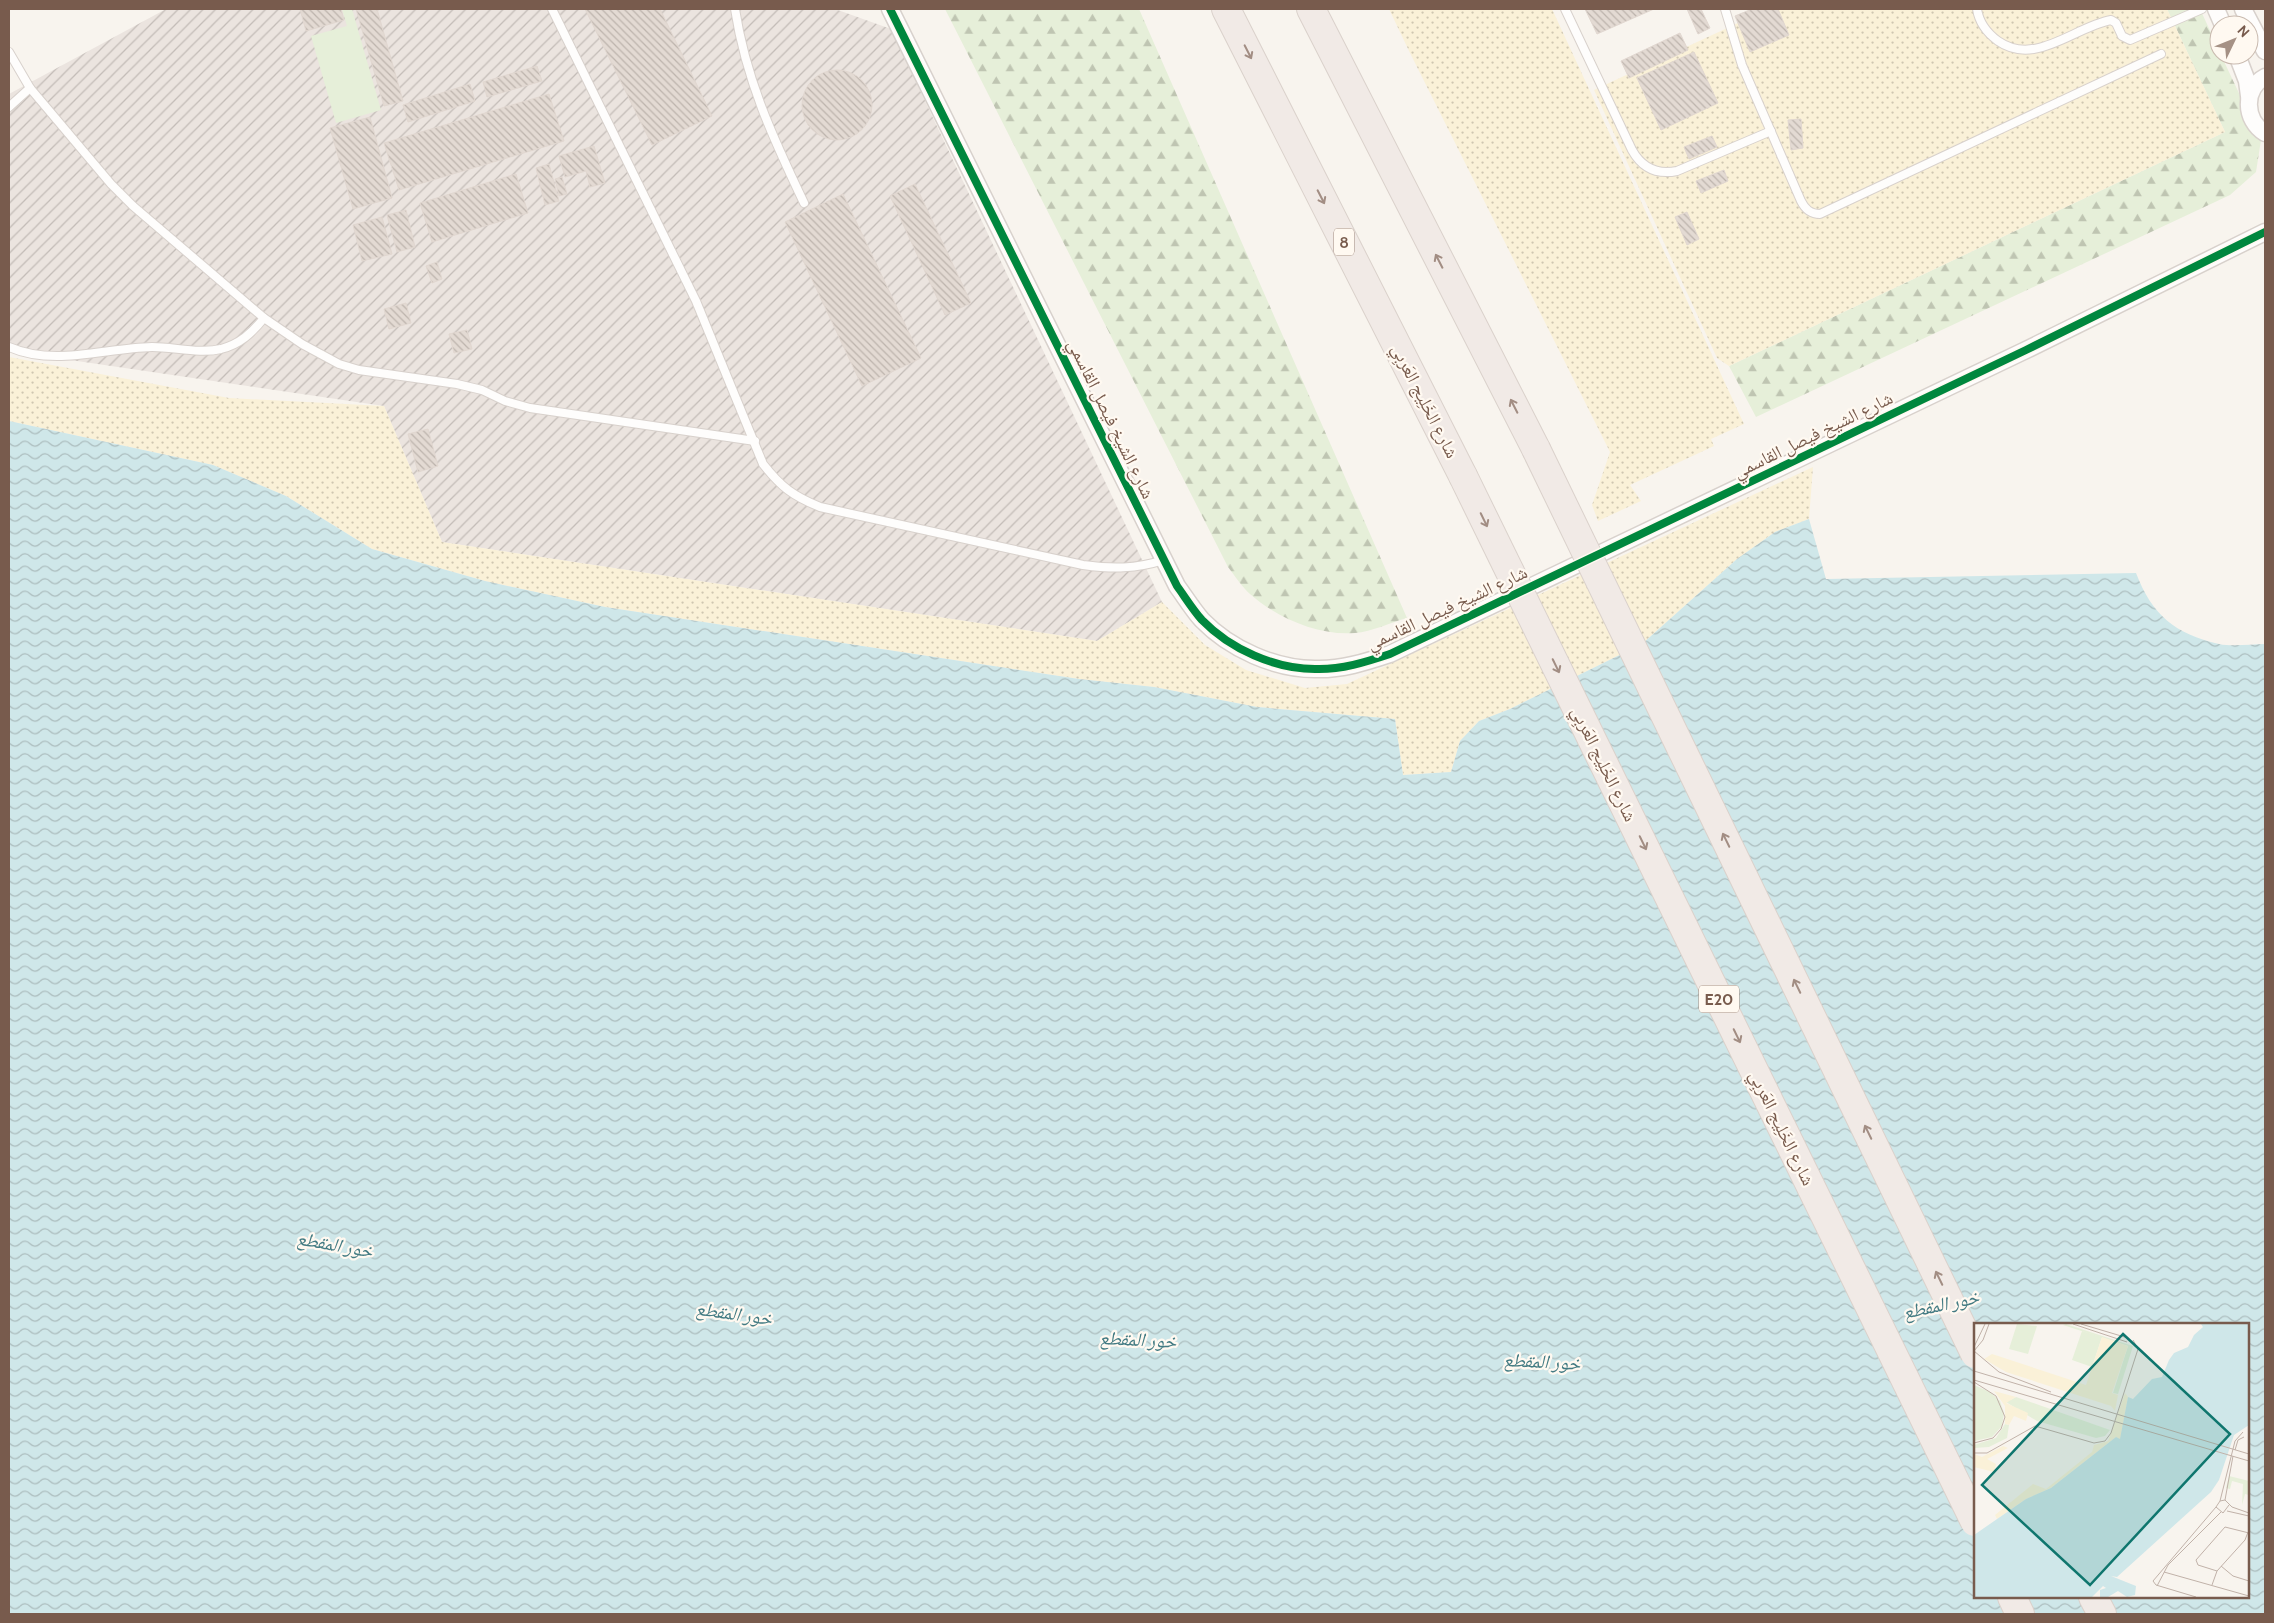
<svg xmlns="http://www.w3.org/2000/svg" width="2274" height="1623" viewBox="0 0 2274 1623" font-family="Cabin,'Noto Naskh Arabic',sans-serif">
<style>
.industrial{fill:url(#industrial-furrows)}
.green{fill:#e6efd9}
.forest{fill:url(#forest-firs)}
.sand{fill:url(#sand-dots)}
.water{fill:url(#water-waves);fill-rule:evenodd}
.building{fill:url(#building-back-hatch);stroke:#e1d7d0}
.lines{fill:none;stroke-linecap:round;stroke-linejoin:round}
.lane-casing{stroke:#d8d1cc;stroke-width:10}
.street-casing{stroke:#d8d1cc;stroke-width:19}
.highway-casing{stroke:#dad1cb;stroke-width:30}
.lane{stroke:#fefdfc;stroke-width:8}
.street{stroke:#fefdfc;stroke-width:16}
.highway{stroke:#f1eae6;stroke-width:28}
.highway-bridge-casing{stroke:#dad1cb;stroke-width:30;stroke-linecap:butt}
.highway-bridge{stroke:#f1eae6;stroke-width:28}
.cycleway-casing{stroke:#fff9f1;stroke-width:11}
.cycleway{stroke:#00873e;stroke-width:8}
.oneway{stroke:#a28d83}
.labels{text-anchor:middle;stroke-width:4.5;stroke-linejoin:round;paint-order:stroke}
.shield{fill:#fff9f1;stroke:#a08a7e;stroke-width:1}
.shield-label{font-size:16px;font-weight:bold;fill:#785b4d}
.street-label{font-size:18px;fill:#785b4d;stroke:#fff9f1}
.water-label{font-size:19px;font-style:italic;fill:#437b83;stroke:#fff9f1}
.inset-road{fill:none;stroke:#c1b2a9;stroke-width:1}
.view{fill:#0f766e;fill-opacity:0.15;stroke:#0f766e;stroke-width:2.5}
.inset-edge{fill:none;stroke:#785b4d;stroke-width:2.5}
</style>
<defs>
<pattern id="industrial-furrows" width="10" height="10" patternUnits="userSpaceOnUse" patternTransform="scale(1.25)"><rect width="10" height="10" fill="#ebe4df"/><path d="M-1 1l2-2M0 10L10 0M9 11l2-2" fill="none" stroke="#c3bcb7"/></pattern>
<pattern id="forest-firs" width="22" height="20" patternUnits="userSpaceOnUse" patternTransform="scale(1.25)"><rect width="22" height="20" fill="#e6efd9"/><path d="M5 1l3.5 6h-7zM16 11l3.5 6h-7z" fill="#bfc5b2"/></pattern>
<pattern id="sand-dots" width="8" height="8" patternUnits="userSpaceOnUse" patternTransform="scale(1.25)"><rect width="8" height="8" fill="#faf1d8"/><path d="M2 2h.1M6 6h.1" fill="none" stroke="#cfc6b1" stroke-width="1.8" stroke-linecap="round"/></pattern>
<pattern id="water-waves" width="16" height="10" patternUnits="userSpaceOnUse" patternTransform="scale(1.25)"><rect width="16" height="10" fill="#cfe7e9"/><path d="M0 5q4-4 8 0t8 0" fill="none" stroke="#adbebf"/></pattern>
<pattern id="building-back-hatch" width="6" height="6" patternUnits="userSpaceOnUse" patternTransform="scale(1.25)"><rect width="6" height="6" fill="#e3dad3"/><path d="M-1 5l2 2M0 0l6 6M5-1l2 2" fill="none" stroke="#bdb4ad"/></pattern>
</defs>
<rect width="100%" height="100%" fill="#f8f4ee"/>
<polygon class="industrial" points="166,9 835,9 891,29 1162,602 1097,641 442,542 384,406 9,351 9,94"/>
<polygon class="green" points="342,9 352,9 381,110 336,123 311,36 347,26"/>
<g class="forest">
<path d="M 945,9 L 1139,9 L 1407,618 C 1391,622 1372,632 1355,633 C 1319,636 1277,618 1250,594 C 1242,587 1235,576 1228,567 Z"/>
<polygon points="2167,9 2200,9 2219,50 2219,55 2221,55 2261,140 2256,172 2230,195 1756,417 1729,366 2225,132"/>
</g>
<g class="sand">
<polygon points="1389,9 1552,9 1744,424 1711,439 1714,446 1630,485 1641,501 1598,521 1592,505 1610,452 1410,53"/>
<polygon points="1768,9 2167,9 2225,132 1729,366 1717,358 1594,90"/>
<polygon points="9,357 229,398 384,406 442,542 1097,641 1162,602 1205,645 1246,670 1305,688 1347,684 1813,467 1809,519 1775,532 1737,559 1642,644 1510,709 1479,721 1460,741 1451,772 1403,775 1395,719 1257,707 1154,687 1079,679 605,607 485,581 372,549 286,496 213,465 9,421"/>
</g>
<path class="water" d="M 9,421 L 213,465 L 286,496 L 372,549 L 485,581 L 605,607 L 1079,679 L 1154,687 L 1257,707 L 1395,719 L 1403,775 L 1451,772 L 1460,741 L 1479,721 L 1510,709 L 1642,644 L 1737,559 L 1775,532 L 1809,519 L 1826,579 L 2136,573 C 2152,615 2175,634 2219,644 C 2233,647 2251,644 2265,644 L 2265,1614 L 9,1614 ZM 1975,1324 L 2248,1324 L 2248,1597 L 1975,1597 Z"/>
<g class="building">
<polygon points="300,9 341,9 344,20 306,31"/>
<polygon points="356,9 377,9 403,101 384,106"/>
<polygon points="585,9 660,9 712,116 652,145"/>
<polygon points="1585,9 1654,9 1597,34"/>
<polygon points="1687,9 1701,9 1710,28 1698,34"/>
<polygon points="1752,9 1778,9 1789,35 1750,52 1735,16"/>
<polygon points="1680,33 1688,50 1629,78 1621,61"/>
<polygon points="1694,52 1718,103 1661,130 1637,78"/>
<polygon points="537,66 542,81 487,97 483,82"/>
<circle cx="837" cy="105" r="35"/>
<polygon points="470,84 475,101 408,122 403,105"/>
<polygon points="549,94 564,141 399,190 384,143"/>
<polygon points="370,117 392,198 353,209 330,128"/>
<polygon points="1801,119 1803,148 1791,150 1788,120"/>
<polygon points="1712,136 1717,147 1689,159 1684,147"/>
<polygon points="594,146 605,183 590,187 586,171 565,177 559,156"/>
<polygon points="549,164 559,201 545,205 536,168"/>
<polygon points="1724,170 1728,181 1701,193 1696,181"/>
<polygon points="516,174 528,213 432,242 420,203"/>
<polygon points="562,177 567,194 559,196 555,179"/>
<polygon points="915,184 971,303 945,315 890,196"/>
<polygon points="843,194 921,358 862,386 785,222"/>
<polygon points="406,210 415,247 397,252 387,215"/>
<polygon points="1687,212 1699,239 1687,245 1675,217"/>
<polygon points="382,217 392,254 362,261 353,225"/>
<polygon points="437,262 442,279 432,283 426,266"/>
<polygon points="406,303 411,323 389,329 384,309"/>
<polygon points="467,330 472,349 454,353 449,334"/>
<polygon points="428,429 438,466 418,472 408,434"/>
</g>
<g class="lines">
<g class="lane-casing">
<g id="lane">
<path d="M 552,9 L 696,301 L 763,464 C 781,487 793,496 820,507 L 1083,565 C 1113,569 1135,569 1164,560"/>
<path d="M 735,9 C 746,80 773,138 804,203"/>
<path d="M 1565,9 L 1632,150 C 1642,168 1657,175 1677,171 L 1771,131"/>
<path d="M 1725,9 L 1742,65 L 1801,201 C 1805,209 1810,214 1820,214 L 2161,54"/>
<path d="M 1977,9 C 1979,22 1987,33 1998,41 C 2035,67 2074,27 2111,20 L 2116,23 L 2122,36 L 2130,40 L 2202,9"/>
<polyline points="9,52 30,88 111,184 133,206 264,318 302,344 339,364 359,370 457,384 482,390 505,401 530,408 755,441"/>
<polyline points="9,107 30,88"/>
<path d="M 9,347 C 55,367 104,348 152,347 C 174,347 200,354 221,349 C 240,344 252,333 264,318"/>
</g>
</g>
<g class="street-casing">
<g id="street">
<path d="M 890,9 L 1177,586 C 1185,597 1193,610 1202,620 C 1230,649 1275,669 1315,669 C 1341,670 1366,662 1390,654 L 2026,350 L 2265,232"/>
<polyline points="2216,9 2223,25"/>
<polyline points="2243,9 2265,51"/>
<polyline points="2237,55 2247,81 2249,96"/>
<path d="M 2265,77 C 2243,89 2244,120 2265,133"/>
</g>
</g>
<g class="highway-casing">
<g id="highway">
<polyline points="1226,9 1463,476"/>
<polyline points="1311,9 1536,449"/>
<polyline points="2012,1597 2020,1614"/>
<polyline points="2093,1597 2102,1614"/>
</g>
</g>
<use href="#lane" class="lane"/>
<use href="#street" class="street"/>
<use href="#highway" class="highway"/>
<g class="highway-bridge-casing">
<g id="highway-bridge">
<polyline points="1536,449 1975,1354"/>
<polyline points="1463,476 1975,1522"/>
</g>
</g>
<use href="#highway-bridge" class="highway-bridge"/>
<g class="cycleway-casing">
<path id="cycleway" d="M 890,9 L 1177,586 C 1185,597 1193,610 1202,620 C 1230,649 1275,669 1315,669 C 1341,670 1366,662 1390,654 L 2026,350 L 2265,232"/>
</g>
<use href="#cycleway" class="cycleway"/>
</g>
<defs><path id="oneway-shaft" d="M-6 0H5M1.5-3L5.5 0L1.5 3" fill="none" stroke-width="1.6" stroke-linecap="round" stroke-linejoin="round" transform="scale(1.25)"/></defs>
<g class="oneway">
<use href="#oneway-shaft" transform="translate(1248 52) rotate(63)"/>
<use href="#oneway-shaft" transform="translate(1321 197) rotate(63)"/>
<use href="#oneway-shaft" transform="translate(1439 261) rotate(-117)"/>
<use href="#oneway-shaft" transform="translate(1514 406) rotate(-117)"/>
<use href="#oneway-shaft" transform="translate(1484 520) rotate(64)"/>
<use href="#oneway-shaft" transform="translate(1556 666) rotate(64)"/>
<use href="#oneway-shaft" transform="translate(1726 840) rotate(-116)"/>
<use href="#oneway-shaft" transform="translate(1643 843) rotate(64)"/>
<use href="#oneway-shaft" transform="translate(1797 986) rotate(-116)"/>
<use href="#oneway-shaft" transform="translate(1737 1036) rotate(64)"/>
<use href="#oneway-shaft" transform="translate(1868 1132) rotate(-116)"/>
<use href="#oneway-shaft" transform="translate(1939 1278) rotate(-116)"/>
</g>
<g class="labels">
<g class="shield">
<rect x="1334" y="228.5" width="20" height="27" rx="4"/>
<rect x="1699" y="985.5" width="40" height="27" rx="4"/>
</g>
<g class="shield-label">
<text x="1344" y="248">8</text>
<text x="1719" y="1005">E20</text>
</g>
<g class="street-label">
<text transform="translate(1425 401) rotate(63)" y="6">شارع الخَلِيج العَربِي</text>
<text transform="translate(1111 419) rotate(64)" y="6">شارع الشيخ فيصل القاسمي</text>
<text transform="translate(1813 435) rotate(-26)" y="6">شارع الشيخ فيصل القاسمي</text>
<text transform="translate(1447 608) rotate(-25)" y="6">شارع الشيخ فيصل القاسمي</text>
<text transform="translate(1604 764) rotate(64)" y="6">شارع الخَلِيج العَربِي</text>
<text transform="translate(1782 1128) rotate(64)" y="6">شارع الخَلِيج العَربِي</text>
</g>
<g class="water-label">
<text transform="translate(335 1244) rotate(10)" y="7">خور المقطع</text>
<text transform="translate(1941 1304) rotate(-12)" y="7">خور المقطع</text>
<text transform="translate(734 1313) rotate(8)" y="7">خور المقطع</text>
<text transform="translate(1138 1339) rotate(3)" y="7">خور المقطع</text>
<text transform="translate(1542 1361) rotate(3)" y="7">خور المقطع</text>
</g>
</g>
<g transform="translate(1974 1323)">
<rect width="275" height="275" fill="#f8f4ee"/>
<path d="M 43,1 L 63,3 L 54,31 L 35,26 ZM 108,8 L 128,14 L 118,44 L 98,37 Z" fill="#e6efd9"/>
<path d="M 92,1 L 159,23 L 144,71 L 139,70 L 154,23 L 89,2 ZM 42,74 L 136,107 L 131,113 L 122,115 L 63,98 L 32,79 ZM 31,101 L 35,102 L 33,115 L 15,124 L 0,125 L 0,122 L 22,115 ZM 255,153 L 275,158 L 275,172 L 271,171 L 268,182 L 269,161 L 258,158 L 256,166 L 252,165 Z" fill="#e6efd9"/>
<path d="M 128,14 L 154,23 L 138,70 L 144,72 L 141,88 L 137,83 L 32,49 L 10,36 L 18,31 L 112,62 ZM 20,68 L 42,74 L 32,80 L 54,90 L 52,98 L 40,93 L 35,102 L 31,101 L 31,83 ZM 151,70 L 154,74 L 146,117 L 142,114 L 77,165 L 52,176 L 23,196 L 21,192 L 59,161 L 72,166 L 118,129 L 120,122 L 134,118 ZM 29,123 L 34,125 L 13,136 L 22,141 L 20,149 L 0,144 L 0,131 L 8,134 Z" fill="#faf1d8"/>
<path d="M 0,62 L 16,69 L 26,78 L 30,90 L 28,103 L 18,114 L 0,118 Z" fill="#e6efd9"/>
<path d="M 227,1 L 275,1 L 275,102 L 260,112 L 245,157 L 237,169 L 143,254 L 137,253 L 162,263 L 161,272 L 153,274 L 144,268 L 134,274 L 126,274 L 126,267 L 132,265 L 129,263 L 118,274 L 0,274 L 0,212 L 52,176 L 77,165 L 142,114 L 146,116 L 154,74 L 159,76 L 178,56 L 188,54 L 195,37 L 200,30 L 214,24 L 220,12 L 229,4 Z" fill="#cfe7e9"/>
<path class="inset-road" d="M 99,1 L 153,19M 107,1 L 154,15M 0,24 L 11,1M 0,28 L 9,17 L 15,1M 0,28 L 25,49 L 77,69M 0,48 L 275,131M 0,57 L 275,138M 0,59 L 22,73 L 31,94 L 27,106 L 19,115 L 0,120M 261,127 L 264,117 L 270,114M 0,130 L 13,130 L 61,103 L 120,120 L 131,118 L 137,110 L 164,26 L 159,17M 251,177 L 259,133M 246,178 L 261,118 L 269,109M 255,182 L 249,190 L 242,184 L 246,178 L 251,177 L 258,184 L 275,190M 253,188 L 275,193M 247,243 L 259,253 L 275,258M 243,248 L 224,242 L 222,237 L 251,204 L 275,210M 190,249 L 275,273M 238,262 L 243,248 L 271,217 L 274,209M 183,263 L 194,242 L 247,189M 222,274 L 182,262 L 179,258 L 242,184"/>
<path class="view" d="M 149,11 L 256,111 L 116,262 L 8,162 Z"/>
<rect width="275" height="275" class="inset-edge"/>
</g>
<rect width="2274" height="1623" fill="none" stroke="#785b4d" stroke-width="20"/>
<g transform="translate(2234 40) rotate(47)"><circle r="24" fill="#fff9f1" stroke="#c9baaf"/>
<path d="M0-4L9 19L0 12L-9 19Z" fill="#a59185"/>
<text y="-8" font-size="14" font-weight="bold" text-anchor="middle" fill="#785b4d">N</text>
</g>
</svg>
